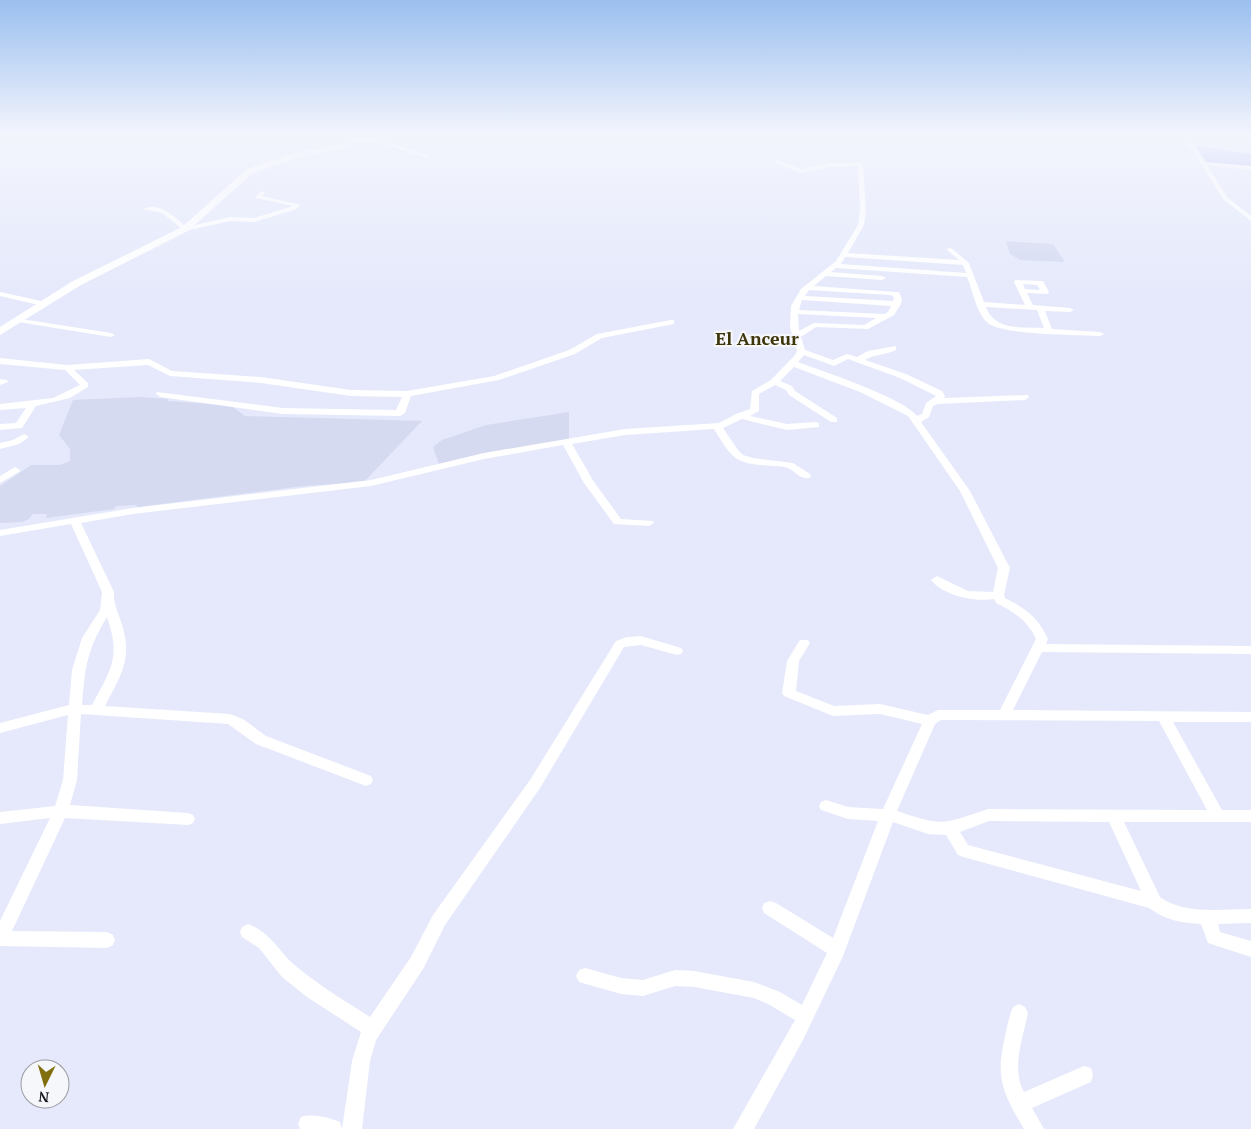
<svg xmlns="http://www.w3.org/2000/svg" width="1251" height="1129" viewBox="0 0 1251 1129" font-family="'PT Serif',serif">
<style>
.built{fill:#d5daf1}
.green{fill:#b2bbf6}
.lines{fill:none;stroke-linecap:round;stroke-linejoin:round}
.street{fill:#fff;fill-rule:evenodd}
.secondary{fill:#fff;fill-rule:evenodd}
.labels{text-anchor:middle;stroke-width:4.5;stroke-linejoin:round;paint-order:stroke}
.far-district-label{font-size:18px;font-weight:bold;fill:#3e350b;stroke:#f6f7fb}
</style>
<rect width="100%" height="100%" fill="#e5e9fb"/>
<g class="built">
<polygon points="1006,241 1053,244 1065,262 1020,260 1010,254"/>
<polygon points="141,397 168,399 167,401 230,405 245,416 422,421 364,482 304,486 138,507 135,505 117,506 114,509 46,518 47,514 33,514 29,519 22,522 0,523 0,486 31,465 60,465 70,461 70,449 59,435 73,400"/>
<polygon points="569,412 569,439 439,464 433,447 442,440 486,425"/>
</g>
<polygon class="green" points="1196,146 1251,154 1251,167 1207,163"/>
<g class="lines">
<g class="street">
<polygon points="1182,134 1187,134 1204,162 1251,166 1251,170 1207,165 1227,197 1251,216 1251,221 1223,199"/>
<polygon points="350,138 375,138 430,156 425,157 375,142 348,141"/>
<path d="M 777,160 L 801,169 L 829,163 L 863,163 L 866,209 L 864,225 L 848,253 L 959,260 L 946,249 L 951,248 L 969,263 L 984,302 L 1025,305 L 1014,282 L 1015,280 L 1043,281 L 1049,292 L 1048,294 L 1027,293 L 1033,305 L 1070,308 L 1074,310 L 1070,312 L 1045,311 L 1052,329 L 1100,332 L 1104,334 L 1100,336 C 1079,335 1001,335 988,323 C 976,313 973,291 967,277 L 836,268 L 831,272 L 882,276 L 886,278 L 882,280 L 826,276 L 814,286 L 896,292 L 899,292 L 902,299 L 901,304 L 894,315 L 868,329 L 816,327 L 801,337 L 805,350 L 833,360 L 847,354 L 857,357 L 868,351 L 896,346 L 896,350 C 886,355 875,354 865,360 L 906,374 L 942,391 L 945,396 L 944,398 L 1028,395 L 1029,397 L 1025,400 L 938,404 L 933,406 L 929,417 L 921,422 L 970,491 L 1010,568 L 1004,595 L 1005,598 C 1025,608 1039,618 1048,639 L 1046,644 L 1251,646 L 1251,654 L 1042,652 L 1013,710 L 1251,712 L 1251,722 L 1173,722 L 1222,810 L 1251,810 L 1251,822 L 1124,822 L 1160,897 C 1184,915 1222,909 1251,909 L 1251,923 L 1218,924 L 1220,932 L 1251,941 L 1251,957 L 1208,943 L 1201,924 C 1182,923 1165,920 1149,908 L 963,857 L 958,855 L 946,835 L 928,834 L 893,822 L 843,956 L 804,1038 L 754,1129 L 733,1129 L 795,1020 L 768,1004 L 754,998 L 694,987 L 675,986 L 643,996 L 621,994 L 579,982 L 576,976 L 579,970 L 585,968 L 621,978 L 643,980 L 675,970 L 694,971 L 754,982 L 780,992 L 802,1005 L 827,953 L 764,913 L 762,908 L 764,903 L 770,901 L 776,903 L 833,938 L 878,821 L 848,819 L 821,810 L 819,806 L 821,802 L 826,800 L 848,807 L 883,809 L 922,724 L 880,714 L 833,716 L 784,696 L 782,693 L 787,661 L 800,640 L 808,640 L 810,643 L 799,661 L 796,691 L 834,706 L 880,704 L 928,715 L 938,710 L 1000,710 L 1036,639 C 1027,620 1014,612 996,603 L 994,599 C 974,602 944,596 931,580 L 937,576 L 968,591 L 993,592 L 998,568 L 960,491 L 908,416 L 860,392 L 794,367 L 780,381 L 792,386 L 795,391 L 837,418 L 837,422 L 831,422 L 789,395 L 786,390 L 775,385 L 759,394 L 759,411 L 750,416 L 787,424 L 816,422 L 819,423 L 819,427 L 787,430 L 742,419 L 723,428 L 738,450 L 743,455 L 753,458 L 793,463 L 810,474 L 811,476 L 810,478 C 799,480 794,469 785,467 C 768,464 746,468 732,455 C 725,448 720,438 714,429 L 625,435 L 572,444 L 594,482 L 621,519 L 653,521 L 654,523 L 649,526 L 614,524 L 584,483 L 563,445 L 484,459 L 371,486 L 133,514 L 81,523 L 114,592 C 113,604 119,614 122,625 C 133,659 120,677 105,706 L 230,714 L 243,719 L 266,736 L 371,776 L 373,780 L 371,784 L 366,786 L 256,744 L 228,724 L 81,714 L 77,780 L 70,805 L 188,813 L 193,815 L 195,819 L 193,823 L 188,825 L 65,818 L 12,931 L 107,932 L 113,935 L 115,940 L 113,945 L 107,948 L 0,946 L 0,921 L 50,818 L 0,824 L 0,812 L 55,806 L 63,780 L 68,715 L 0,733 L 0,723 L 69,705 L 72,670 L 82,638 L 100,610 L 102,592 L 71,524 L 0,536 L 0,530 L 133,508 L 371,480 L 484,453 L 625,429 L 719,423 L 736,414 L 750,409 L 752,391 L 771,380 L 795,355 L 797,351 L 790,327 L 791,306 L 801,289 L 836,261 L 858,225 L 860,209 L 858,166 L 829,167 L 801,173 L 775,163 ZM 845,257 L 963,265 L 966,273 L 841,264 ZM 1023,284 L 1037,285 L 1040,290 L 1025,289 ZM 809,290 L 890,295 L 893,296 L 894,299 L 893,301 L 805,296 ZM 802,300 L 891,306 L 888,312 L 884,314 L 799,310 ZM 986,307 L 1037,310 L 1044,328 C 1022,327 995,331 986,307 ZM 798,314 L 876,318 L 864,325 L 814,323 L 799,331 ZM 804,355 L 834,366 L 848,359 L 900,378 L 936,396 L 926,403 L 922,414 L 917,416 C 904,398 822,371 798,362 ZM 107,617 C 121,657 111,670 92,705 L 82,705 C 85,667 87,650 107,617 ZM 941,720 L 1159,721 L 1207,810 L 988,809 C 943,824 943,827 897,811 L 935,724 ZM 989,821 L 1109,822 L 1141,891 L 968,845 L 960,832 Z"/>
<path d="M 262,191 L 265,193 L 262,196 L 301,205 L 294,210 L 254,222 L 230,221 L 185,231 L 162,213 L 143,209 C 159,201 175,217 186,227 L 230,217 L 254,218 L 293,206 L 256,198 L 256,196 Z"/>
<polygon points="0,292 46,302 47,304 43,306 0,296"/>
<polygon points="15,318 111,333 115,335 111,337 18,322 14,320"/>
<polygon points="671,320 674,320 674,324 602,338 575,354 499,380 411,396 405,413 400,416 283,414 160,397 156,394 157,392 283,408 396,410 402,397 351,396 261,383 170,376 148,365 74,370 88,383 88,387 70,398 36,406 22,428 0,430 0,424 16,423 26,408 0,410 0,404 53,398 80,385 65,370 0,364 0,358 67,365 149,359 172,371 261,377 351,390 407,391 494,376 569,350 597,334"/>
<polygon points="0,379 7,380 8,382 0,385"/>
<polygon points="24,434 29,437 19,444 0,449 0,443 13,440"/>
<polygon points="15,467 20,470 19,472 0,483 0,476"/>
<path d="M 641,636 L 681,648 L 683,651 L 681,654 L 677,655 L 641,645 L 624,647 L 540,788 L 445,925 L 423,969 L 376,1040 L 370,1061 L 362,1129 L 300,1129 L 298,1124 L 301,1117 C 313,1113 329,1118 340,1122 L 342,1129 L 352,1061 L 361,1032 L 307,997 L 282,977 L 259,948 L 242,937 L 240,932 L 242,927 L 248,924 C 274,934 278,952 297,967 C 320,986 345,1001 370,1017 L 411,957 L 433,915 L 530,780 L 616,641 L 627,637 Z"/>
<path d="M 1019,1004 L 1025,1007 L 1028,1013 C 1023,1038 1011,1068 1024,1092 L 1084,1066 L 1091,1068 L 1093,1075 L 1091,1082 L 1032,1108 L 1044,1129 L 1024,1129 C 1003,1093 995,1079 1005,1037 C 1007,1027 1009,1016 1013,1007 Z"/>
</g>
<polygon class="secondary" points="350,138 353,138 353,142 341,149 300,157 253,173 188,231 81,285 0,335 0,327 73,281 182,227 247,169 295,153 336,145"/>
</g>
<linearGradient id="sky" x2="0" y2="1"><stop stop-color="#9bbfef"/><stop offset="0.46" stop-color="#f3f5fd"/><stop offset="1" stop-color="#f3f5fd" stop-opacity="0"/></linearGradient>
<rect width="1251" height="292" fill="url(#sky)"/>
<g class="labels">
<g class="far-district-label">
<text x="757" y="345">El Anceur</text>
</g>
</g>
<g transform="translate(45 1084) rotate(185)"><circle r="24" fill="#f6f7fb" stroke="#9b9da2"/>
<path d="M0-4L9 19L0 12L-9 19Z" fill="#816f0e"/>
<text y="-8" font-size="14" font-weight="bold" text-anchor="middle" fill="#13151c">N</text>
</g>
</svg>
